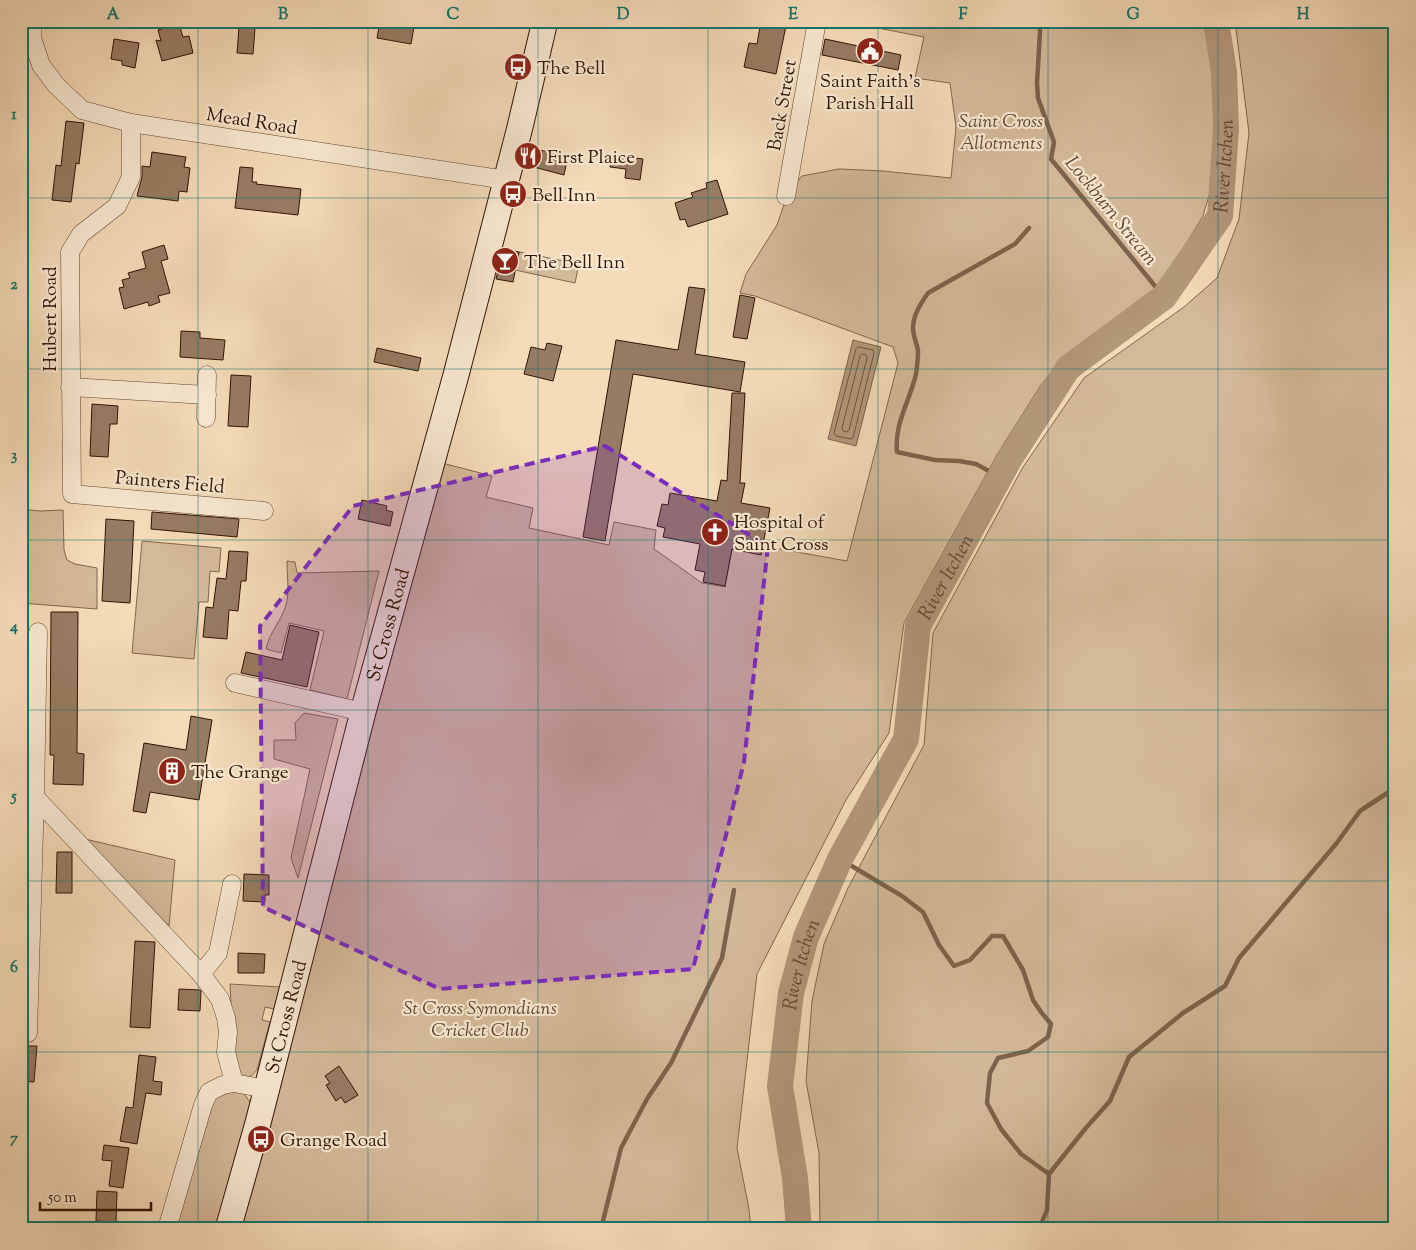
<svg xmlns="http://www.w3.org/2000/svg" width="1416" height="1250" viewBox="0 0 1416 1250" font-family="'Sorts Mill Goudy',serif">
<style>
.green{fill:#d4b999;stroke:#83664e}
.water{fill:#b3977b;stroke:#7f624b}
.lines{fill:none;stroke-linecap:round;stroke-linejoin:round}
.shore{stroke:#725540;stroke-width:1}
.stream{stroke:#7f624b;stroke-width:4.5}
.river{stroke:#b3977b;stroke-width:26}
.building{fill:#977b62;stroke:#321304}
.minor-casing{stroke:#634531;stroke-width:19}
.secondary-casing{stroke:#321304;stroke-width:27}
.minor{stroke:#f8e8d1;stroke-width:18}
.secondary{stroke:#f8e8d1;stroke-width:25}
.marked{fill:#7b2cbf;fill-opacity:0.2;stroke:#7b2cbf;stroke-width:4;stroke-dasharray:10 6;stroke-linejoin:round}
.grid{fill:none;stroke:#0f766e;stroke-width:1;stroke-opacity:0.55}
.labels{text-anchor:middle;stroke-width:4.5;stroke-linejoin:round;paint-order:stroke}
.poi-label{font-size:19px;fill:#321304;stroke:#f8e8d1;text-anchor:start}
.street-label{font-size:19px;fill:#321304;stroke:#f8e8d1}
.park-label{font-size:19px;font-style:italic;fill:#634531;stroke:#f8e8d1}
.water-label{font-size:20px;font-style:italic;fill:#664834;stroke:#f8e8d1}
.neatline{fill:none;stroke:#0f766e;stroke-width:2}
.grid-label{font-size:16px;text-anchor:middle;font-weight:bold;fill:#0f766e}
</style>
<rect width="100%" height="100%" fill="#f5dbb8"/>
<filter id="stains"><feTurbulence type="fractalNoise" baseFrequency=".004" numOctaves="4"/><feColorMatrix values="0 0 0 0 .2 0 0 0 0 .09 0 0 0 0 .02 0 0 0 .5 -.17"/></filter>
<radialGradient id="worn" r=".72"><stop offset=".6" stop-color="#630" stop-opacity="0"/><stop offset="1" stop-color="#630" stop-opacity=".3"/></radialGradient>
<g class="green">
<polygon points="842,21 1204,21 1214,81 1215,159 1210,192 1203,216 1153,297 1065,355 1041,385 998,453 904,623 889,733 846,800 757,974 737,1148 749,1209 751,1229 235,1229 442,463 492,476 486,497 533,508 529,528 609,545 614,522 656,530 654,549 702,583 726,587 725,586 732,549 761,554 763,546 847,561 898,363 893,347 755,296 740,293 746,274 777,225 789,190 802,176 839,169 883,171 951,178 956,127 950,83 915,78 924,37"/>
<polygon points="1235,21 1395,21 1395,1229 820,1229 819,1153 806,1081 812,1001 824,944 848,888 924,745 933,633 1023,467 1084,378 1184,307 1217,278 1239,219 1249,133"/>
<polygon points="519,252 579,264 575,283 515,270"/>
<polygon points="21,509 40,511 63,510 64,550 67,560 75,564 97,568 97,609 21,603"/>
<polygon points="142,541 221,548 219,572 210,571 208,602 199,602 194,659 132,653"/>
<path d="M 287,561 L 295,562 L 297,573 L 379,571 L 347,699 L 310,690 L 324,631 L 289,623 L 281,653 L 266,649 C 269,632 284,618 287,601 C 289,588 287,574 287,561 Z"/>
<polygon points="304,713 338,719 298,878 291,858 310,769 274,759 274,740 296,740 295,723"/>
<polygon points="85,839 175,860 169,926"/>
<path d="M 230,984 L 280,987 L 274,1009 L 265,1007 L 262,1020 L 270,1022 L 257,1070 C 251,1078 247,1078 238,1076 L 234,1068 Z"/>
<polygon points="223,1091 243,1092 254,1108 220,1229 175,1229 211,1103"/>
</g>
<polygon class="water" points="853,340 881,347 856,446 828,439"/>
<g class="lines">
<g class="shore">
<polygon points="858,347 873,350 874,353 853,438 851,439 836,436 834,433 856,349"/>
<polygon points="862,354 866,355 867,358 849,430 846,432 843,431 842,428 860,356"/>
</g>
<g class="stream">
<polyline points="1039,21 1040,32 1037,83 1038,98 1054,142 1051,159 1164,297"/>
<path d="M 1000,477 L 976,464 L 959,461 L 935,460 L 897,452 C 894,423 910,401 916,374 C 917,367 918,358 918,351 C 917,343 913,336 913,328 C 913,315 921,303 928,293 L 1015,244 L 1029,228"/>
<polyline points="840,859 902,896 923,912 939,945 954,966 970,960 992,936 1003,936 1023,970 1033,1000 1041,1012 1051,1024 1048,1037 1028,1051 998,1058 990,1073 987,1103 1001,1129 1021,1154 1049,1174"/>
<polyline points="601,1229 621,1148 647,1099 671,1063 722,958 734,890"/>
<polyline points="1039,1229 1047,1210 1049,1174 1085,1129 1110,1101 1129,1057 1183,1013 1225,986 1239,958 1336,844 1360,811 1395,788"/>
</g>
<path class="river" id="s1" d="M 799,1229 L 795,1178 L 780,1086 L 791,993 L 806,937 L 840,859 L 906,739 L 918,626 L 1009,460 L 1068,368 L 1164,297 L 1220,216 L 1226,129 L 1224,72 L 1216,21"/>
</g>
<g class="building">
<polygon points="380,21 415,21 411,44 377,38"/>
<polygon points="761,21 787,21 776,74 744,67 749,43 757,44"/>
<polygon points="179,24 183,37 189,36 193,53 162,61 156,40 161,41 158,30"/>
<polygon points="239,27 255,28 253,54 237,53"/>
<polygon points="114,39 139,43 135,68 122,65 122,61 111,59"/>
<polygon points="825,39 901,55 898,70 822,55"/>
<polygon points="66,121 84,123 79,164 76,163 71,202 52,200 56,165 61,166"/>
<polygon points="531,148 557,154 556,158 567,161 564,175 526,165"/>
<polygon points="152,152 186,157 184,167 190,168 187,192 179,191 178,201 137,196 142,177 142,166 150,167"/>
<polygon points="612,155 643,159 640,180 625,178 626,169 610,167"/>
<polygon points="240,167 253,168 252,182 257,182 256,184 301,189 298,215 235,208"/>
<polygon points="717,180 728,214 688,227 685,219 680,220 675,203 693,197 691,193 707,188 706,183"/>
<polygon points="164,245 168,259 161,261 170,293 158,296 160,302 149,306 148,302 124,309 119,288 124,287 122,280 130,278 128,273 146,268 142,252"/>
<polygon points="503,249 519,252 513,282 496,279"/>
<polygon points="689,287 705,289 695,354 745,362 740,392 633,374 605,541 583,537 616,340 678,350"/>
<polygon points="740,295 755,298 747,339 733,337"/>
<polygon points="181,331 200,332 200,338 225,340 223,360 180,357"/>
<polygon points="547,343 562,346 553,381 524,374 531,347 545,350"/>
<polygon points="377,348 421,358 418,371 374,362"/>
<polygon points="231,375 251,376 248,427 228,426"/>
<polygon points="732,393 745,393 740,483 745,483 741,503 770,508 761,555 732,549 725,586 703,582 705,572 695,570 700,544 663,537 665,528 657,526 662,504 668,505 670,493 717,501 721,480 727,481"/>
<polygon points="92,404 118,406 117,424 110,424 108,457 90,456"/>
<polygon points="362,500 387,506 386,510 393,512 390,526 358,519"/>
<polygon points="152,512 239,519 237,537 151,529"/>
<polygon points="106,519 134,521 130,603 102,601"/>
<polygon points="229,551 248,552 246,581 241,581 238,611 229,610 227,639 203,637 206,607 213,608 217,578 226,579"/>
<polygon points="51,612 78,612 77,753 84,754 83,785 53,784 54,755 50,755"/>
<polygon points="290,625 319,632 307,687 241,673 246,652 282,660"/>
<polygon points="191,716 212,720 199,800 150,792 146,813 133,811 144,743 186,750"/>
<polygon points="57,852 72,852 72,893 56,893"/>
<polygon points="244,874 269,875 269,895 265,895 265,902 243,901"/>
<polygon points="135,941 155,942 150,1028 130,1027"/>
<polygon points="238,953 265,954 264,973 238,973"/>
<polygon points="179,989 200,990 201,991 200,1011 178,1010"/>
<polygon points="22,1046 37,1046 34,1082 21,1081"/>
<polygon points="139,1055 156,1057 153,1081 162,1082 161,1095 146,1093 137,1144 120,1141 126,1107 133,1108"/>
<polygon points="339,1066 358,1095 345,1103 341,1097 336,1101 326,1085 330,1083 325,1076"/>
<polygon points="104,1145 129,1148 123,1188 109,1186 112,1161 102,1160"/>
<polygon points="97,1191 117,1192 116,1222 96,1221"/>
</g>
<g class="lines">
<g class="minor-casing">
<g id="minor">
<polyline points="33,21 32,38 41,65 56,85 82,110 131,123 506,180"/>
<polyline points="131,123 131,177 117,206 81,234 70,252 72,494 264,511"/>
<polyline points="786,196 817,21"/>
<polyline points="70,387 207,395"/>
<polyline points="206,418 207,375"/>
<polyline points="235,683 363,712"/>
<polyline points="35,797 201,974 220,999 226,1018 228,1032 226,1052 234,1083"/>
<polyline points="201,974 218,953 232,884"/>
<polyline points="28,1033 35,797 38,632"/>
<polyline points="167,1229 203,1105 209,1092 223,1085 234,1083 266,1089"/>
</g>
</g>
<g class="secondary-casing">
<g id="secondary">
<path id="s2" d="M 228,1229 L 258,1123 L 363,712 L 456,375 L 520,127 L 545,21"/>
</g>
</g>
<use href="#minor" class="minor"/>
<use href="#secondary" class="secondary"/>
</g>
<path class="marked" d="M 605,446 L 768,546 L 744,762 L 693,969 L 440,989 L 263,907 L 260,626 L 353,506 Z"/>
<path class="grid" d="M 198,21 L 198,1229M 368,21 L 368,1229M 538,21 L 538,1229M 708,21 L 708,1229M 878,21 L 878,1229M 1048,21 L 1048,1229M 1218,21 L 1218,1229M 21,198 L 1395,198M 21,369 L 1395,369M 21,540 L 1395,540M 21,710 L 1395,710M 21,881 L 1395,881M 21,1052 L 1395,1052"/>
<defs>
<g id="civic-disc" transform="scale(1.4375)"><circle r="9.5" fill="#8f2418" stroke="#f8e8d1"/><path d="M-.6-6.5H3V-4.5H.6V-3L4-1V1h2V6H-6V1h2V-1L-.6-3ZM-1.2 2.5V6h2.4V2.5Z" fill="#fff"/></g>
<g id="bus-disc" transform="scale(1.4375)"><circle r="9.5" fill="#8f2418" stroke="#f8e8d1"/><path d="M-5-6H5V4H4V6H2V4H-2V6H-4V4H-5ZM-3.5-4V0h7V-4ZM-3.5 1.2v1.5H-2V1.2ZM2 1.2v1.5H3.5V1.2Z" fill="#fff"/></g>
<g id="restaurant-disc" transform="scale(1.4375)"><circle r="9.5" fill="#8f2418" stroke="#f8e8d1"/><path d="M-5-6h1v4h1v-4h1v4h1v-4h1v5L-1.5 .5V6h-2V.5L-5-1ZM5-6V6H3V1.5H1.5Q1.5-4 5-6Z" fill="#fff"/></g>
<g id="bar-disc" transform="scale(1.4375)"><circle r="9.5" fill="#8f2418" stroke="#f8e8d1"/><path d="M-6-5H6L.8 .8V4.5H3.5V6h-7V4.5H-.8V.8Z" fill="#fff"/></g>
<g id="church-disc" transform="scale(1.4375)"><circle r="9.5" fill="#8f2418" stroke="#f8e8d1"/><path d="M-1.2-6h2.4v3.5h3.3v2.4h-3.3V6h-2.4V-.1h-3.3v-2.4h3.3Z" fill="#fff"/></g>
<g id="building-disc" transform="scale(1.4375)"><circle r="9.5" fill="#8f2418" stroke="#f8e8d1"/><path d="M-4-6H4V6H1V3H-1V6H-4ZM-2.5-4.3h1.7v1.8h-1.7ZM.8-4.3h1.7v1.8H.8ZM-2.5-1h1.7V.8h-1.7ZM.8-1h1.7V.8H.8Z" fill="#fff"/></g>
</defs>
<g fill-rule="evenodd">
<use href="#civic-disc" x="870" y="51"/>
<use href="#bus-disc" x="518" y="67"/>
<use href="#restaurant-disc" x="528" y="156"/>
<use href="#bus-disc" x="513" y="194"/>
<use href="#bar-disc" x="505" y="261"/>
<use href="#church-disc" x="715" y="532"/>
<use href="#building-disc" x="172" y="771"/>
<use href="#bus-disc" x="261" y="1139"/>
</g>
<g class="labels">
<g class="poi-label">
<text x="537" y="74">The Bell</text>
<text x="870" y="87" text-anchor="middle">Saint Faith's<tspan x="870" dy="22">Parish Hall</tspan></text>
<text x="547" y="163">First Plaice</text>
<text x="532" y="201">Bell Inn</text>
<text x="524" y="268">The Bell Inn</text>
<text x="734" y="528">Hospital of<tspan x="734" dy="22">Saint Cross</tspan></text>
<text x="191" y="778">The Grange</text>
<text x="280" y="1146">Grange Road</text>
</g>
<g class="street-label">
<text transform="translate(781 105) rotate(-80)" y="7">Back Street</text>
<text transform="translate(252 120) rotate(9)" y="7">Mead Road</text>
<text transform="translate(49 319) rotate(-90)" y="7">Hubert Road</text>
<text transform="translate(170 481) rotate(5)" y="7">Painters Field</text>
<text dy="7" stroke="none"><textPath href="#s2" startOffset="625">St Cross Road</textPath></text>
<text dy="7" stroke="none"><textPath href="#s2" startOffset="220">St Cross Road</textPath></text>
</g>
<g class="park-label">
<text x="1001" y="127">Saint Cross<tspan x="1001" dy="22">Allotments</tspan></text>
<text x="480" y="1014">St Cross Symondians<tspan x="480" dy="22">Cricket Club</tspan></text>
</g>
<g class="water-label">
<text dy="7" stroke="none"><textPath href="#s1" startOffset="1198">River Itchen</textPath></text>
<text transform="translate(1112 210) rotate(51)" y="7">Lockburn Stream</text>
<text dy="7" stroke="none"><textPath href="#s1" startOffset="688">River Itchen</textPath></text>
<text dy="7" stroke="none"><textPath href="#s1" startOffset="268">River Itchen</textPath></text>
</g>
</g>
<rect width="1416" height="1250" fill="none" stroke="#f5dbb8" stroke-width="55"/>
<path d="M40 1202v8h111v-8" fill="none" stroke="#321304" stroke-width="2.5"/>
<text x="48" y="1202" font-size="15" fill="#321304" stroke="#f8e8d1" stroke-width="4" paint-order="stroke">50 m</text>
<rect x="28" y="28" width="1360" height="1194" class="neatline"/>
<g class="grid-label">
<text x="113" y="19">A</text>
<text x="283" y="19">B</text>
<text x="453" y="19">C</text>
<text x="623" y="19">D</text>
<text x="793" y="19">E</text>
<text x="963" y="19">F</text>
<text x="1133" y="19">G</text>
<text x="1303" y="19">H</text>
<text x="14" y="119">1</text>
<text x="14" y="289">2</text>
<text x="14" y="460">3</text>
<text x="14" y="631">4</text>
<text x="14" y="801">5</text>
<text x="14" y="972">6</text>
<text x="14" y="1143">7</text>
</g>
<rect width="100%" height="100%" filter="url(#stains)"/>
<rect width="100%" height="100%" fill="url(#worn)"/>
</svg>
